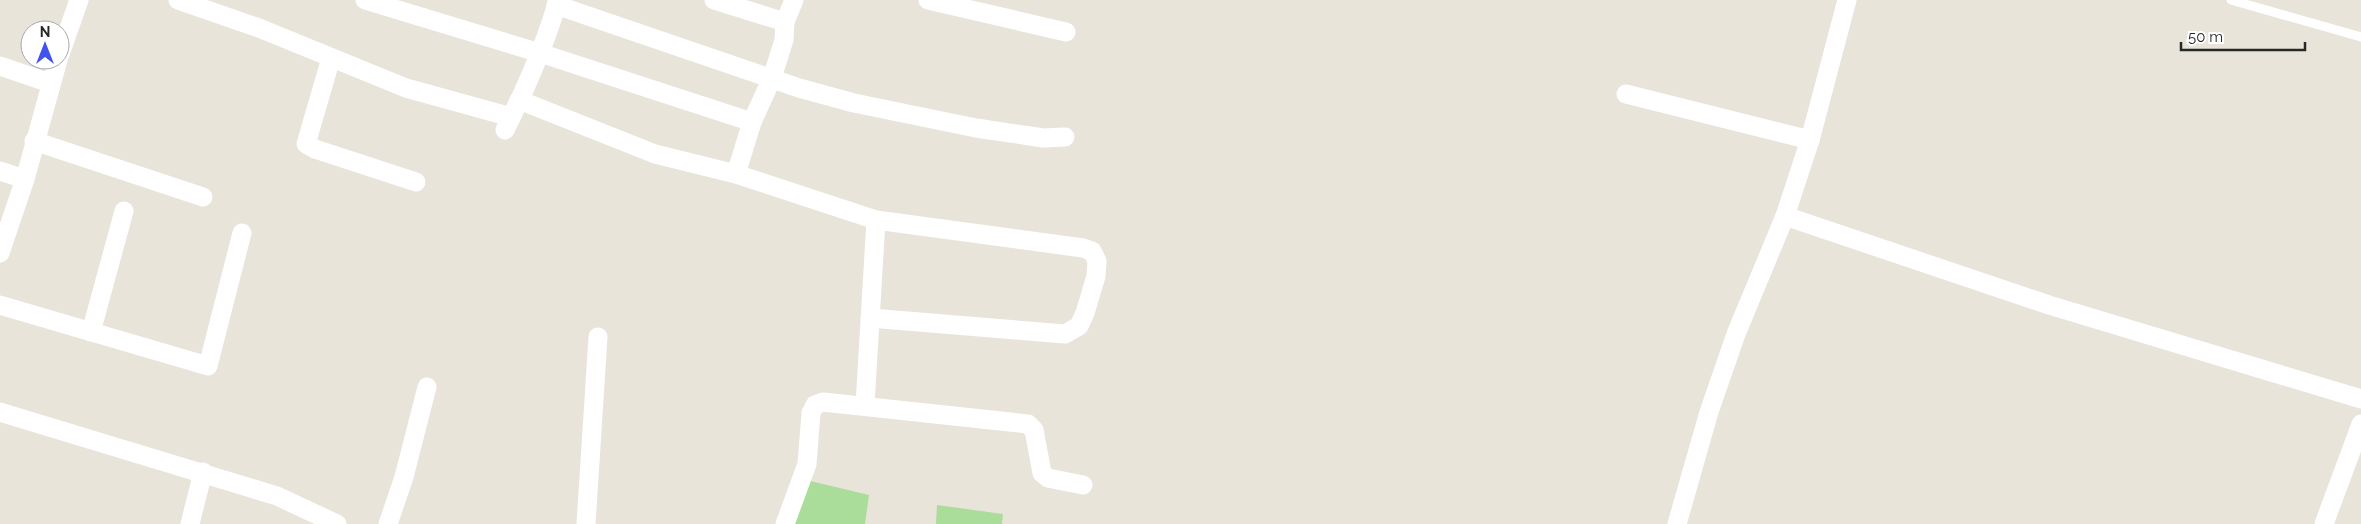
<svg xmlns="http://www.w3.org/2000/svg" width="2361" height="524" viewBox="0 0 2361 524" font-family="Raleway,sans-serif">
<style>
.green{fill:#ad9}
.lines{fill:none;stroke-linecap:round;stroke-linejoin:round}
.lane{stroke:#fff;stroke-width:9}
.street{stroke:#fff;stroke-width:19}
</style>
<rect width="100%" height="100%" fill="#e9e4da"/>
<g class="green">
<polygon points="802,479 869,495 865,524 785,524"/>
<polygon points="937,505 1003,514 1002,524 936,524"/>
</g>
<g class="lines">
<polyline class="lane" points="2231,0 2361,37"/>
<g class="street">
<polyline points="178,0 259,28 406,88 511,117"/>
<polyline points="365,0 540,53 752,122"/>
<polyline points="714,0 785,22"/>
<polyline points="928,0 1066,32"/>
<polyline points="556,5 799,88 854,103 976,128 1043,138 1065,137"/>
<polyline points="60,54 79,0"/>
<polyline points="331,58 306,144 315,149 416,182"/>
<polyline points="0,66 50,83"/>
<polyline points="1626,94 1810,140"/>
<polyline points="519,100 655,154 736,174 876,220 1083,248 1092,251 1097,261 1096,276 1085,313 1079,326 1065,334 870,318"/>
<path d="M 505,130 C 526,88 545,46 558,0"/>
<polyline points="34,141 203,197"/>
<polyline points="0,171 25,179"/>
<polyline points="736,174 752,122 772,78 784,40 785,22 794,0"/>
<polyline points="1785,216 2049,305 2361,399"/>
<polyline points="0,253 25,179 58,60"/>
<polyline points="0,305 208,366 242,233"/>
<polyline points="91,332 124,211"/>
<polyline points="865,405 876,220"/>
<polyline points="0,412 277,496 337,524"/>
<polyline points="190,524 203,472"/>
<polyline points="388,524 404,477 427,387"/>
<polyline points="586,524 598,337"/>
<polyline points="785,524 807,464 811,413 815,405 823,402 1028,424 1034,430 1042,473 1048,478 1083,485"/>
<polyline points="1677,524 1709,412 1736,334 1785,216 1810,140 1847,0"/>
<polyline points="2324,524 2361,424"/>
</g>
</g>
<g transform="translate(45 45)"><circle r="24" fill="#ffffff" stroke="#a9a9a9"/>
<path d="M0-4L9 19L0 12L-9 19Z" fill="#4252ee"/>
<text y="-8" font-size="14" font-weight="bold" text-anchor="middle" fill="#272727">N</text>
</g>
<path d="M2181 42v8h124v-8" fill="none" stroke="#272727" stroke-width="2.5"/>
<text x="2188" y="42" font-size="15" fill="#272727" stroke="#ffffff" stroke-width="4" paint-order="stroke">50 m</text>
</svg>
